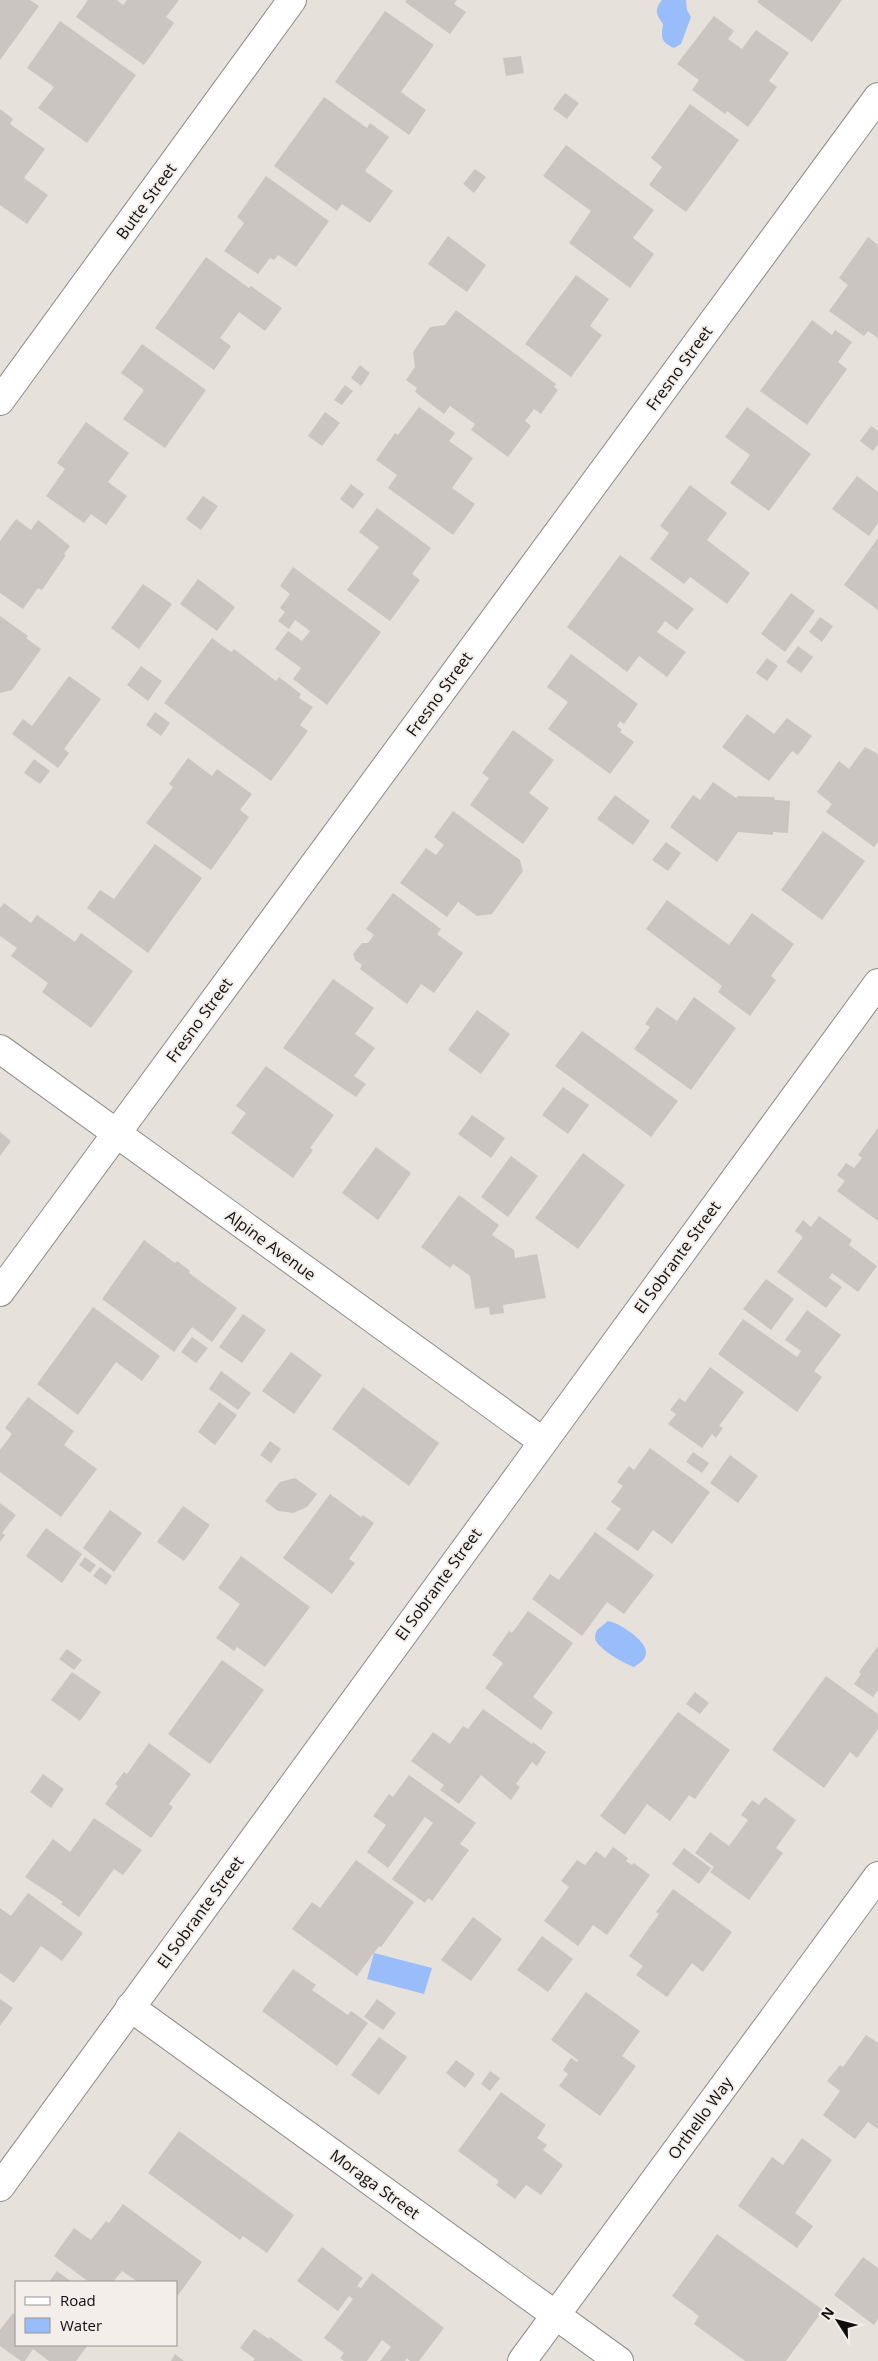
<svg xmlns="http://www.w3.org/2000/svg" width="878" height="2361" viewBox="0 0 878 2361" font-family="'Open Sans',sans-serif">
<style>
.water{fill:#99bdfb}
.building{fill:#cbc5c1}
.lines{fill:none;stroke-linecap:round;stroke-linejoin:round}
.minor-casing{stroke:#908a86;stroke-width:30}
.minor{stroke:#fff;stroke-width:28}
.labels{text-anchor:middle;stroke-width:4;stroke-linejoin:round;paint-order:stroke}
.street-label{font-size:16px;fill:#0f0d0c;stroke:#f4eeea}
</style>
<rect width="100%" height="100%" fill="#e7e1dc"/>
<g class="water">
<path d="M 662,0 L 686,0 L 687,10 L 691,17 L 681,44 L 674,48 C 661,42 661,38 663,24 C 656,14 654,10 662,0 Z"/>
<path d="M 608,1621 C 618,1622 646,1640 646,1652 C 646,1660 640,1663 634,1667 C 625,1664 596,1648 595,1638 C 595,1635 596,1633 597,1630 Z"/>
<polygon points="374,1953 432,1968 424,1994 367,1979"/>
</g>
<g class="building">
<polygon points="0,0 30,0 39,6 0,60"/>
<polygon points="88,0 117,0 123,5 127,0 179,0 166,17 174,23 144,65 76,17"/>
<polygon points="407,0 457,0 454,4 466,12 450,34 405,2"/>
<polygon points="759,0 842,0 812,42 757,2"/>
<polygon points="385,11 434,45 401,92 426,110 409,135 335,82"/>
<polygon points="714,16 734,31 728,39 742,49 756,30 789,53 769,81 777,87 748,127 727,111 725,114 692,90 699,80 677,64"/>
<polygon points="60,21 136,75 87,143 38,108 54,87 27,68"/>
<polygon points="521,56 524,73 506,76 503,58"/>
<polygon points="565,93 579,103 567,119 553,109"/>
<polygon points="324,97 367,128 370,123 389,137 365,171 393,191 370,223 342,204 337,211 274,166"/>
<polygon points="690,104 739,140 686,212 649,185 662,167 651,158"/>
<polygon points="0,109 13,119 10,124 45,149 24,178 48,195 27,224 0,205"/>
<polygon points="566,145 654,210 633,238 654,254 630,288 569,243 591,211 543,176"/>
<polygon points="475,169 486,177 474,193 463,184"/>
<polygon points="266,176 329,221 296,267 278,255 274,260 270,258 258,274 224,251 244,223 237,217"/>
<polygon points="448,236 486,265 467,292 428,264"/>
<polygon points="868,237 878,245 878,338 868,331 864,336 829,311 848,285 839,278"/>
<polygon points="206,257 249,288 251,286 282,308 265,331 239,312 220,338 231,346 214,370 155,328"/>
<polygon points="576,275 609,299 590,326 602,335 571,377 525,344"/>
<polygon points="456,310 556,384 554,387 558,390 541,414 534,409 525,421 531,426 508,457 471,430 475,424 450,406 444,414 415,392 417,388 406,380 415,367 413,352 430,327 445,325"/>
<polygon points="812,320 832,335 835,330 852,342 838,362 847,369 807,425 760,391"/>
<polygon points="142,344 206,390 165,448 123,419 144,390 121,373"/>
<polygon points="360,365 370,373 361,386 351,378"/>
<polygon points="345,385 353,391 342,405 334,400"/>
<polygon points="419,407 455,433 449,441 473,458 452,488 475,504 453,535 388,488 397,475 376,460 395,433 398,435"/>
<polygon points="747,407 811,454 769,511 730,483 750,455 725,437"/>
<polygon points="325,412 340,423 322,446 308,436"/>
<polygon points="86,422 129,453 108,482 127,496 106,525 91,514 84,523 46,496 65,469 57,463"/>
<polygon points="871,426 878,431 878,444 873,451 860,441"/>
<polygon points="857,476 878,492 878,523 869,536 832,509"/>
<polygon points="351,484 364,494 353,509 340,499"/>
<polygon points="690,485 727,513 707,540 750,573 727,604 690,577 684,584 650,559 669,533 660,526"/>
<polygon points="203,496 218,506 201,530 186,519"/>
<polygon points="377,508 431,548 412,574 420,580 390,621 347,590 379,547 359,532"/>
<polygon points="16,519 31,530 38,520 70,546 64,554 66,555 42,590 38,588 23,609 0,593 0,541"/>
<polygon points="878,538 878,610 844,585"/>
<polygon points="620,555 694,609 677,630 665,621 657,632 686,652 667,677 639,656 627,672 567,627"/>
<polygon points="293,567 381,632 327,705 293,679 301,668 275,649 288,631 302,641 310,631 295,620 289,629 278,621 285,612 280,608 290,594 280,586"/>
<polygon points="198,579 235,607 217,631 180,604"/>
<polygon points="143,584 172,604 139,649 111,628"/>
<polygon points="791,593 815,611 785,652 761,634"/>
<polygon points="0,616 28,636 26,638 41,649 12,690 0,693"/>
<polygon points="820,617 833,626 822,642 809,632"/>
<polygon points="212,638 231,652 234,649 276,681 279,677 301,694 299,698 313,707 300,725 308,731 271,781 164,703"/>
<polygon points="798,646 813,657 801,673 786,662"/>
<polygon points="571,654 638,704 624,724 620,721 617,726 622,730 620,732 634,742 610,774 548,729 568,702 547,687"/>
<polygon points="767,658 778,666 767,681 756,673"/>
<polygon points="141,666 162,681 148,701 127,685"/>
<polygon points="69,676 101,699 64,749 69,753 58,768 12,734 23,719 32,726"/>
<polygon points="155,712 170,723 161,736 146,725"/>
<polygon points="747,714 774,734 787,718 812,736 798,755 792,751 769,781 722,747"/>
<polygon points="513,730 554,760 529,793 549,808 523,844 470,805 489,778 482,773"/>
<polygon points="865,747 878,754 878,842 874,847 826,812 832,804 817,792 839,761 849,769"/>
<polygon points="188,758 212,776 217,769 252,794 240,810 249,817 211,870 146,823 173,787 169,784"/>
<polygon points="34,759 50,771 40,784 24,773"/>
<polygon points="713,782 736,798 738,796 774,797 775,800 790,801 788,833 773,832 773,835 738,832 717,862 670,827 693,795 700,800"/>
<polygon points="615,795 650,821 633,845 597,819"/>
<polygon points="453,811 520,860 523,871 492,914 477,916 458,902 447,917 400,883 426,848 436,855 444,845 434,837"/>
<polygon points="823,831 865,861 822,920 781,890"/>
<polygon points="666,842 681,853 668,871 652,860"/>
<polygon points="155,844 202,878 148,953 87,908 100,890 114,899"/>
<polygon points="393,893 441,929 437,934 463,953 434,993 421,984 407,1004 360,969 362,965 355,960 353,954 362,943 368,943 374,935 366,929"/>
<polygon points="667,900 729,945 752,913 794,944 771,976 776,980 750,1016 718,992 722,986 646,929"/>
<polygon points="4,903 31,923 37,915 75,942 81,933 133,971 91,1028 42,992 48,983 11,956 17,948 0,936 0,908"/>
<polygon points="333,979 374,1008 355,1034 375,1048 354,1076 366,1084 356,1097 283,1048"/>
<polygon points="694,997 736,1028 691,1090 634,1049 650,1027 645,1024 657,1007 677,1021"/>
<polygon points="477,1010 510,1034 481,1074 448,1050"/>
<polygon points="582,1031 678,1101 651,1137 555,1066"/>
<polygon points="266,1066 334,1115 310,1148 313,1150 293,1178 231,1133 246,1113 236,1106"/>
<polygon points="563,1087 589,1105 568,1134 542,1115"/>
<polygon points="472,1115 505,1138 491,1158 458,1134"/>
<polygon points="878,1128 878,1221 837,1191 845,1181 837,1175 846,1163 854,1168 862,1158 858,1155"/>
<polygon points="0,1132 11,1141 0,1156"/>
<polygon points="376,1147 411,1173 378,1220 342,1193"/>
<polygon points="583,1153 625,1185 578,1249 535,1218"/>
<polygon points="511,1156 538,1176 508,1217 481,1197"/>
<polygon points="459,1195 499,1225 492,1235 514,1250 515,1258 537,1254 546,1298 503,1305 504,1313 490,1315 489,1307 475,1309 470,1276 453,1264 450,1268 421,1247"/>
<polygon points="819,1216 852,1240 849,1245 877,1266 858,1292 832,1273 829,1278 842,1287 826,1308 777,1272 803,1237 795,1231 803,1220 811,1227"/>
<polygon points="144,1240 175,1263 177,1261 190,1271 189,1273 237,1308 212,1342 192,1327 174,1352 102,1299"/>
<polygon points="766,1279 794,1299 771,1330 743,1309"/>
<polygon points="93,1307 160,1356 142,1381 116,1362 78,1415 37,1384"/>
<polygon points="807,1310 841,1335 814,1371 822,1377 797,1412 718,1354 743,1319 797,1357 801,1351 785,1340"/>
<polygon points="243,1314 266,1330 242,1363 219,1347"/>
<polygon points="192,1337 208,1348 196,1363 181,1352"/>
<polygon points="291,1352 322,1375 294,1414 262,1391"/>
<polygon points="710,1367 744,1392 719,1426 723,1428 716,1438 712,1434 702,1448 668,1424 676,1414 670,1410 679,1398 685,1402"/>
<polygon points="221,1371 251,1393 238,1410 209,1389"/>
<polygon points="363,1387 439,1443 409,1486 332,1429"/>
<polygon points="28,1397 74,1431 64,1445 97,1469 61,1517 0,1472 0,1450 12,1434 5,1428"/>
<polygon points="219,1402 237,1415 215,1445 198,1432"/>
<polygon points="270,1441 281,1449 271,1463 260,1455"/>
<polygon points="650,1448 710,1492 672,1544 653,1530 638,1551 606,1529 621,1509 611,1502 623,1486 617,1482 629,1466 634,1470"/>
<polygon points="693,1452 709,1463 702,1473 686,1462"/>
<polygon points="730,1455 758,1476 738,1503 710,1483"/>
<polygon points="295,1478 317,1494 307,1507 293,1513 278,1511 265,1501 280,1482"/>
<polygon points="330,1494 361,1517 363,1515 374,1523 349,1559 355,1563 332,1594 283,1558"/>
<polygon points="0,1503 16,1515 2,1533 5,1535 0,1542"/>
<polygon points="183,1506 210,1525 184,1561 157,1542"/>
<polygon points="110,1510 142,1533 114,1572 83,1548"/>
<polygon points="46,1528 82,1554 62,1583 26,1556"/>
<polygon points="595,1532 654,1575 624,1614 607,1602 582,1636 532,1599 550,1574 559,1580"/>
<polygon points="241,1556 310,1607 265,1667 237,1647 234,1651 216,1638 240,1604 218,1588"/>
<polygon points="85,1557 96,1565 90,1573 79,1565"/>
<polygon points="100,1567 112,1576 106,1585 93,1576"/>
<polygon points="528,1611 573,1643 533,1697 553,1712 541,1730 485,1688 503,1663 492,1655 509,1631 512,1633"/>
<polygon points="878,1646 878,1690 873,1697 854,1684 861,1674 859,1672"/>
<polygon points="67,1649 82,1660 74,1670 59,1659"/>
<polygon points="222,1660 264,1690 210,1764 168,1734"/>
<polygon points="72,1672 101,1692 80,1721 51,1700"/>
<polygon points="826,1676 878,1714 878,1729 857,1758 850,1752 824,1788 772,1750"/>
<polygon points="695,1692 709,1703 700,1714 686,1704"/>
<polygon points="483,1709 532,1744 533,1742 546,1752 537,1766 532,1762 516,1784 520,1787 511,1800 481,1775 459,1804 440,1790 444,1785 411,1761 433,1732 450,1744 463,1726 468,1729"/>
<polygon points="678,1712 730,1750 695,1799 689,1795 670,1821 647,1804 625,1835 600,1816"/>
<polygon points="149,1743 191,1774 169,1804 173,1807 151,1838 105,1804 118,1786 115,1784 124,1772 127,1774"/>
<polygon points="43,1774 64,1789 51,1808 30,1792"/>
<polygon points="409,1775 476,1823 460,1844 469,1850 432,1901 428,1898 425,1903 392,1879 433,1823 425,1817 388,1868 367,1852 386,1825 373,1816 389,1794 393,1797"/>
<polygon points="765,1797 796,1820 776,1848 783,1853 749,1900 710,1872 714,1867 695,1853 710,1832 729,1846 748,1820 741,1815 752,1800 759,1805"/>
<polygon points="94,1818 142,1850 123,1875 114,1869 79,1917 61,1904 63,1902 25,1877 53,1839 70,1852"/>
<polygon points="613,1847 628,1858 626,1861 632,1865 634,1863 650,1875 607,1935 593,1925 578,1946 544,1921 569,1887 561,1881 577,1860 585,1865 596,1851 605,1858"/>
<polygon points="684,1848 711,1868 699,1884 672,1864"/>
<polygon points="356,1860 414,1902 381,1947 379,1946 357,1976 292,1929 312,1902 320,1908"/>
<polygon points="673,1889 732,1932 703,1972 692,1963 667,1997 636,1975 643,1966 629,1956 659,1914 656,1912"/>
<polygon points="28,1893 83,1933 62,1961 41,1946 14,1983 0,1973 0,1908 11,1916"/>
<polygon points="473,1917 502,1939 471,1981 441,1960"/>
<polygon points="542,1936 573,1959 548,1992 517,1970"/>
<polygon points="293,1969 316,1985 312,1990 348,2015 351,2011 368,2023 337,2066 262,2011"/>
<polygon points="586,1992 640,2031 622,2056 636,2066 600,2116 559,2086 568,2074 563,2070 571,2058 577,2062 578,2060 551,2040"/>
<polygon points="0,1999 13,2008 0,2026"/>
<polygon points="377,1999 396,2013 383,2030 364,2017"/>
<polygon points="866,2035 878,2043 878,2129 868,2122 855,2139 823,2115 840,2091 827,2081 840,2065 843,2067"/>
<polygon points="379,2037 407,2057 379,2095 351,2075"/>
<polygon points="456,2060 475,2074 465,2088 446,2073"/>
<polygon points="490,2071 500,2078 490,2091 481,2084"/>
<polygon points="501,2092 546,2125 537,2138 547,2145 543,2150 563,2165 541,2195 526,2185 515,2199 496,2185 499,2181 458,2151"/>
<polygon points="179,2131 294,2215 267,2253 243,2236 240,2240 148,2173"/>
<polygon points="802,2138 832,2160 795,2213 813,2226 797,2248 738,2206 772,2157 783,2165"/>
<polygon points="123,2204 202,2262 176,2298 176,2282 138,2282 122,2271 113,2282 89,2282 54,2256 74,2228 91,2240 106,2221 109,2223"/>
<polygon points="717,2234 823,2310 786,2361 745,2361 694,2324 699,2316 672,2296"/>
<polygon points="322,2247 363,2278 357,2286 361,2288 372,2273 444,2328 419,2361 410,2361 407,2358 405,2361 380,2361 391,2347 382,2340 367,2361 344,2361 340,2358 344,2353 324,2338 353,2299 349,2296 338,2311 297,2281"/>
<polygon points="863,2257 878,2268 878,2319 874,2325 834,2295"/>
<polygon points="57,2271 72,2282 49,2282"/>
<polygon points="13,2313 16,2315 16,2345 88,2345 76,2361 49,2361 33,2349 25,2361 21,2361 0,2346 0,2330"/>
<polygon points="254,2329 269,2339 270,2337 303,2361 253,2361 255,2359 240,2348"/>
<polygon points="175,2354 184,2361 171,2361"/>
</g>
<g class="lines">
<g class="minor-casing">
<g id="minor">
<polyline points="0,401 292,0"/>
<polyline points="0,1049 542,1441"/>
<polyline points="0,1292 878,97"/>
<polyline points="130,2007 619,2361"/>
<polyline points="0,2187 878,983"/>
<polyline points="522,2361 878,1876"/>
</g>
</g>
<use href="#minor" class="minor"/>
</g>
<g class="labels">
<g class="street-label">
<text transform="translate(146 201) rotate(-54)" y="6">Butte Street</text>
<text transform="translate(679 368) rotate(-54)" y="6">Fresno Street</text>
<text transform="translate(439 694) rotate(-54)" y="6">Fresno Street</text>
<text transform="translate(199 1020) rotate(-54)" y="6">Fresno Street</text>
<text transform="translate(271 1245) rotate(36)" y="6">Alpine Avenue</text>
<text transform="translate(677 1257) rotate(-54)" y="6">El Sobrante Street</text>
<text transform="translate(438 1584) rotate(-54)" y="6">El Sobrante Street</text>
<text transform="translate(200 1912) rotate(-54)" y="6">El Sobrante Street</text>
<text transform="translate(700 2118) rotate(-54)" y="6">Orthello Way</text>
<text transform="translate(375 2184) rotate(36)" y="6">Moraga Street</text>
</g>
</g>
<rect x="15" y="2281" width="162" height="65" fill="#f4eeea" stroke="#989491"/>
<rect x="25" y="2297" width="25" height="8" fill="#ffffff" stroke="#989491"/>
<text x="60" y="2306" font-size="15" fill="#0f0d0c">Road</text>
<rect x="25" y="2318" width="25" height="15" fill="#99bdfb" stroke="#989491"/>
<text x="60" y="2331" font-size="15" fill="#0f0d0c">Water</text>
<g transform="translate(838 2321) rotate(306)" stroke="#f4eeea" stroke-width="4" paint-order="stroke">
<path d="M0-4L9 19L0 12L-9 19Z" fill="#0f0d0c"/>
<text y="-8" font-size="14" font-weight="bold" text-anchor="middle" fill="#0f0d0c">N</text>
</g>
</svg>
